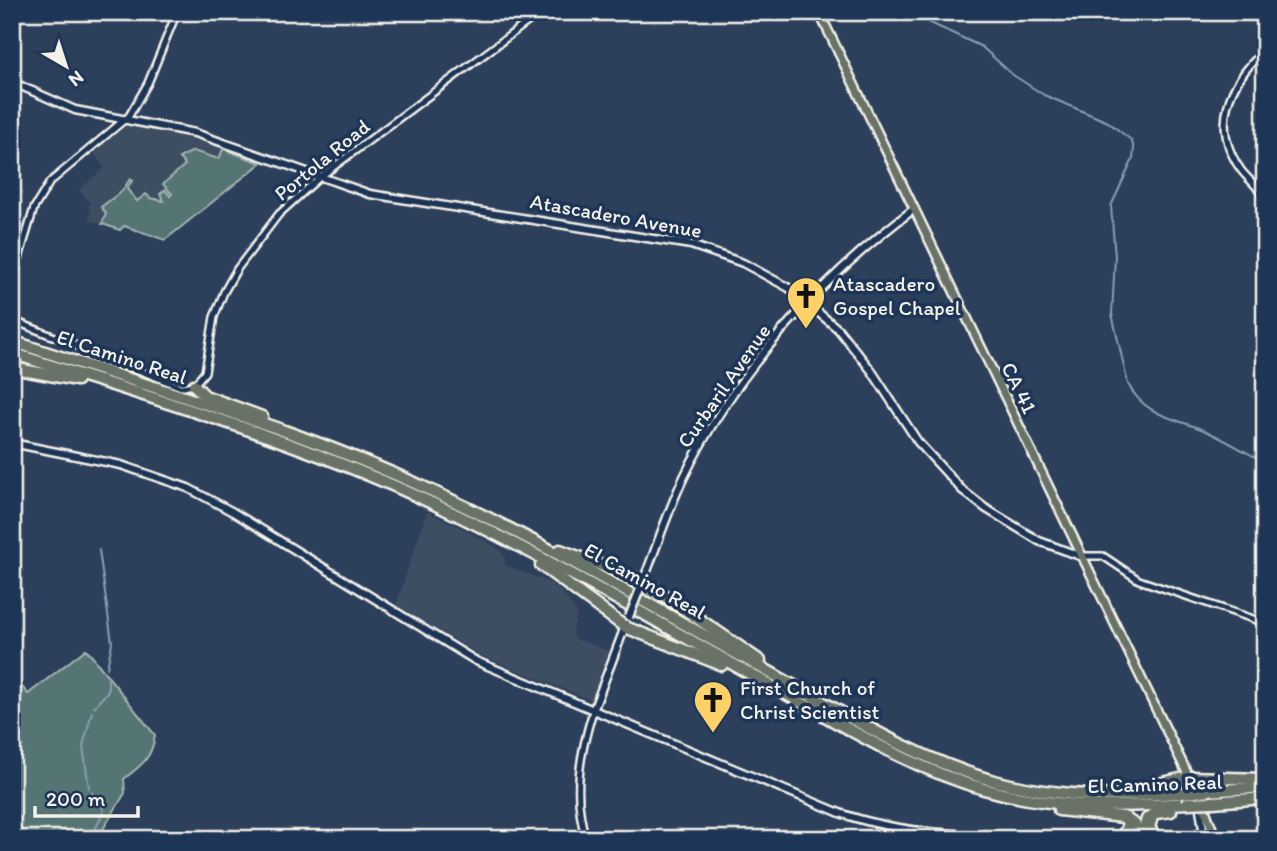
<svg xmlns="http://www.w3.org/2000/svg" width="1277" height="851" viewBox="0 0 1277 851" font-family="Itim,sans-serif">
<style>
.built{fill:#3e4d62}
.green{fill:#557574;stroke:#a4b3ae;stroke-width:2}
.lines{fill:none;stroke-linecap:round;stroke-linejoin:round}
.stream{stroke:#8b9eb0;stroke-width:2}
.tertiary-casing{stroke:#f4f1e8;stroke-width:10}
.secondary-casing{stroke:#f4f1e8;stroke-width:11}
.primary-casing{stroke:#f4f1e8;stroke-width:12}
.motorway-casing{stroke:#f4f1e8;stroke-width:15}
.tertiary{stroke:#1d3557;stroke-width:5}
.secondary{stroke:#1d3557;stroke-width:6}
.primary{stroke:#687266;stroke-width:7}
.motorway{stroke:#687266;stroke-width:10}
.secondary-bridge-casing{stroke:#f4f1e8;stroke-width:11;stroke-linecap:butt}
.motorway-bridge-casing{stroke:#f4f1e8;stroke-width:15;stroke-linecap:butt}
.secondary-bridge{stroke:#1d3557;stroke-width:6}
.motorway-bridge{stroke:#687266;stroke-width:10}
.labels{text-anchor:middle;stroke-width:7;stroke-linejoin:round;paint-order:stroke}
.street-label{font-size:21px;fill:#f4f1e8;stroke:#1d3557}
.poi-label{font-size:21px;fill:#f4f1e8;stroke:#1d3557;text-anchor:start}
</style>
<rect width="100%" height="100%" fill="#2c405c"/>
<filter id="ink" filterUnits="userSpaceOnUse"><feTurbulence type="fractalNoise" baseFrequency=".0143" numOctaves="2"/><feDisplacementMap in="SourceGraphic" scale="14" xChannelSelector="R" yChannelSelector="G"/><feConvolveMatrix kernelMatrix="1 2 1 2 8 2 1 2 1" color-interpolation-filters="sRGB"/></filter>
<g filter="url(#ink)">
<g class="built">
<polygon points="127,125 193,137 263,162 165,240 124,226 120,230 88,220 91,212 88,207 91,204 79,190 105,168 93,152"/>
<polygon points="427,512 460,527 499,549 505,557 505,565 551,583 564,595 577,613 572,634 576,639 609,651 591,700 480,655 396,605"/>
</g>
<g class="green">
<polygon points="223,149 261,163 165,240 124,226 120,230 102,224 106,213 101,207 122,191 130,179 132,181 127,189 137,201 146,194 150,198 164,201 160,194 165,190 170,196 172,194 163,184 185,165 179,158 193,151 219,159"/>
<path d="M 86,649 L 155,735 C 152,758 142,765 124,779 L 125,793 L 97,839 L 12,839 L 12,675 L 28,694 Z"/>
</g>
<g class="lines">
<g class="stream">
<path d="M 907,12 L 982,47 L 1013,75 L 1044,95 L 1108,122 L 1131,140 L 1134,148 L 1133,159 L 1111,206 L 1115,257 L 1112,314 L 1128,384 C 1145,417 1176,418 1206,431 C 1226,440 1245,452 1265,462"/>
<polyline points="99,550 112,643 107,668"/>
<polyline points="94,707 108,691 108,675"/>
<polyline points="89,788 83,746 92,712"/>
<polyline points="91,839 104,810 92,792"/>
</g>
<g class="tertiary-casing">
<g id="tertiary">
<path d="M 1265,50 C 1228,83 1210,127 1241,170 C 1251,183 1262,188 1265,206"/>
<polyline points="12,282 34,208 50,182 129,116 148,83 177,12"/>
<polyline points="12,320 181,387 194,385 205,372 214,317 224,292 237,269 279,214 320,177 541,12"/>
<polyline points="1080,556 1103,556 1139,580 1265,623"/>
<path d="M 586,839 C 572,795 580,753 593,711"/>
</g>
</g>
<g class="secondary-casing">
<g id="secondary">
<polyline points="12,82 75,110 195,133 370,194 691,245 743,263 789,288 838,329 871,370 918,442 962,490 985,508 1039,541 1080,556"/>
<path d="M 12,443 L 121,465 L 188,488 L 233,512 L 476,661 L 840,813 C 937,847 1037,830 1138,839"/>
<path d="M 642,584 C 656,549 667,513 683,479 C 734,372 820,279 914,209"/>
<polyline points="593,711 626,624"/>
<polyline points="1195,839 1203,829 1200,809"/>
</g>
</g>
<g class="primary-casing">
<polyline id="primary" points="819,12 1189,777 1195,784 1216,839"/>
</g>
<g class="motorway-casing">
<g id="motorway">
<path d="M 12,341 C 153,388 297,428 432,491 C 551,546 665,614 780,678 C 850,717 919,761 998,782 C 1059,798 1119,797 1181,793"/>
<path d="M 12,353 C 153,399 299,440 434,504 C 551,559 664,626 777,689 C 844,726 910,768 984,789 C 1051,808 1117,808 1187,803"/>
<polyline points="12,368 77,380"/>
<polyline points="194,385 205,396 262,417"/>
<polyline points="560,550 643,581 760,661"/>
<polyline points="541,565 625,627 722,665"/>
<polyline points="1127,791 1189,777 1265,779"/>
<polyline points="1207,791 1265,787"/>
<polyline points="1213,802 1265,798"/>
<polyline points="1059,810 1123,817 1135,825 1136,838"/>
<polyline points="1152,817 1149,827 1156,839"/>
<polyline points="1122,837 1128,827 1126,818"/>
<polyline points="1141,839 1147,819 1156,813 1171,811"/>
</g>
</g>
<use href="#tertiary" class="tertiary"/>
<use href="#secondary" class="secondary"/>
<use href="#primary" class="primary"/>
<use href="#motorway" class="motorway"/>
<g class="secondary-bridge-casing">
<polyline id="secondary-bridge" points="629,617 640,589"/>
</g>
<g class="motorway-bridge-casing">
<g id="motorway-bridge">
<polyline points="1181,793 1207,791"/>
<polyline points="1187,803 1213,802"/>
</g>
</g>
<use href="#secondary-bridge" class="secondary-bridge"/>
<use href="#motorway-bridge" class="motorway-bridge"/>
</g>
</g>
<defs>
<g id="church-pin" transform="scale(2.0125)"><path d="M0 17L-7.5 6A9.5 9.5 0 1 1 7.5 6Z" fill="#ffd166" stroke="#1d3557"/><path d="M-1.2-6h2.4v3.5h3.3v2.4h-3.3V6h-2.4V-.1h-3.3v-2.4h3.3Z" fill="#111"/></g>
</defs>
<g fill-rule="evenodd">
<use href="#church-pin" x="806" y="296"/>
<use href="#church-pin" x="713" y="700"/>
</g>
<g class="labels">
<g class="street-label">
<text transform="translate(322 160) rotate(-39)" y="7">Portola Road</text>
<text transform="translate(616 216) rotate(10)" y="7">Atascadero Avenue</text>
<text transform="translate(122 357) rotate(18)" y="7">El Camino Real</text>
<text transform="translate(724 386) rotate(-55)" y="7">Curbaril Avenue</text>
<text transform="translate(1019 388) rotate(64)" y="7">CA 41</text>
<text transform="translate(645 581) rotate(29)" y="7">El Camino Real</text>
<text transform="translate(1155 784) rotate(-2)" y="7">El Camino Real</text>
</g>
<g class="poi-label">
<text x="833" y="291">Atascadero<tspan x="833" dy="24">Gospel Chapel</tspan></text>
<text x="740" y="695">First Church of<tspan x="740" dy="24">Christ Scientist</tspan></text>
</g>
</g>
<rect width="1277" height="851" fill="none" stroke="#1d3557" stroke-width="42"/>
<rect x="21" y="21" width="1235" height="809" fill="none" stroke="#f4f1e8" stroke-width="2.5" filter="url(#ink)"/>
<g transform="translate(66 66) rotate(141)" stroke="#1d3557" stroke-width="5" paint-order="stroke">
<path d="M0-5L12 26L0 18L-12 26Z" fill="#f4f1e8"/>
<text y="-10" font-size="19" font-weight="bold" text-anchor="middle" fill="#f4f1e8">N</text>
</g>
<path d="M35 806v10h103v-10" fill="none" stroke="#f4f1e8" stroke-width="3.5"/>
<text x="46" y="806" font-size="21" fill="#f4f1e8" stroke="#1d3557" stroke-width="5" paint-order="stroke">200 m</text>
</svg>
